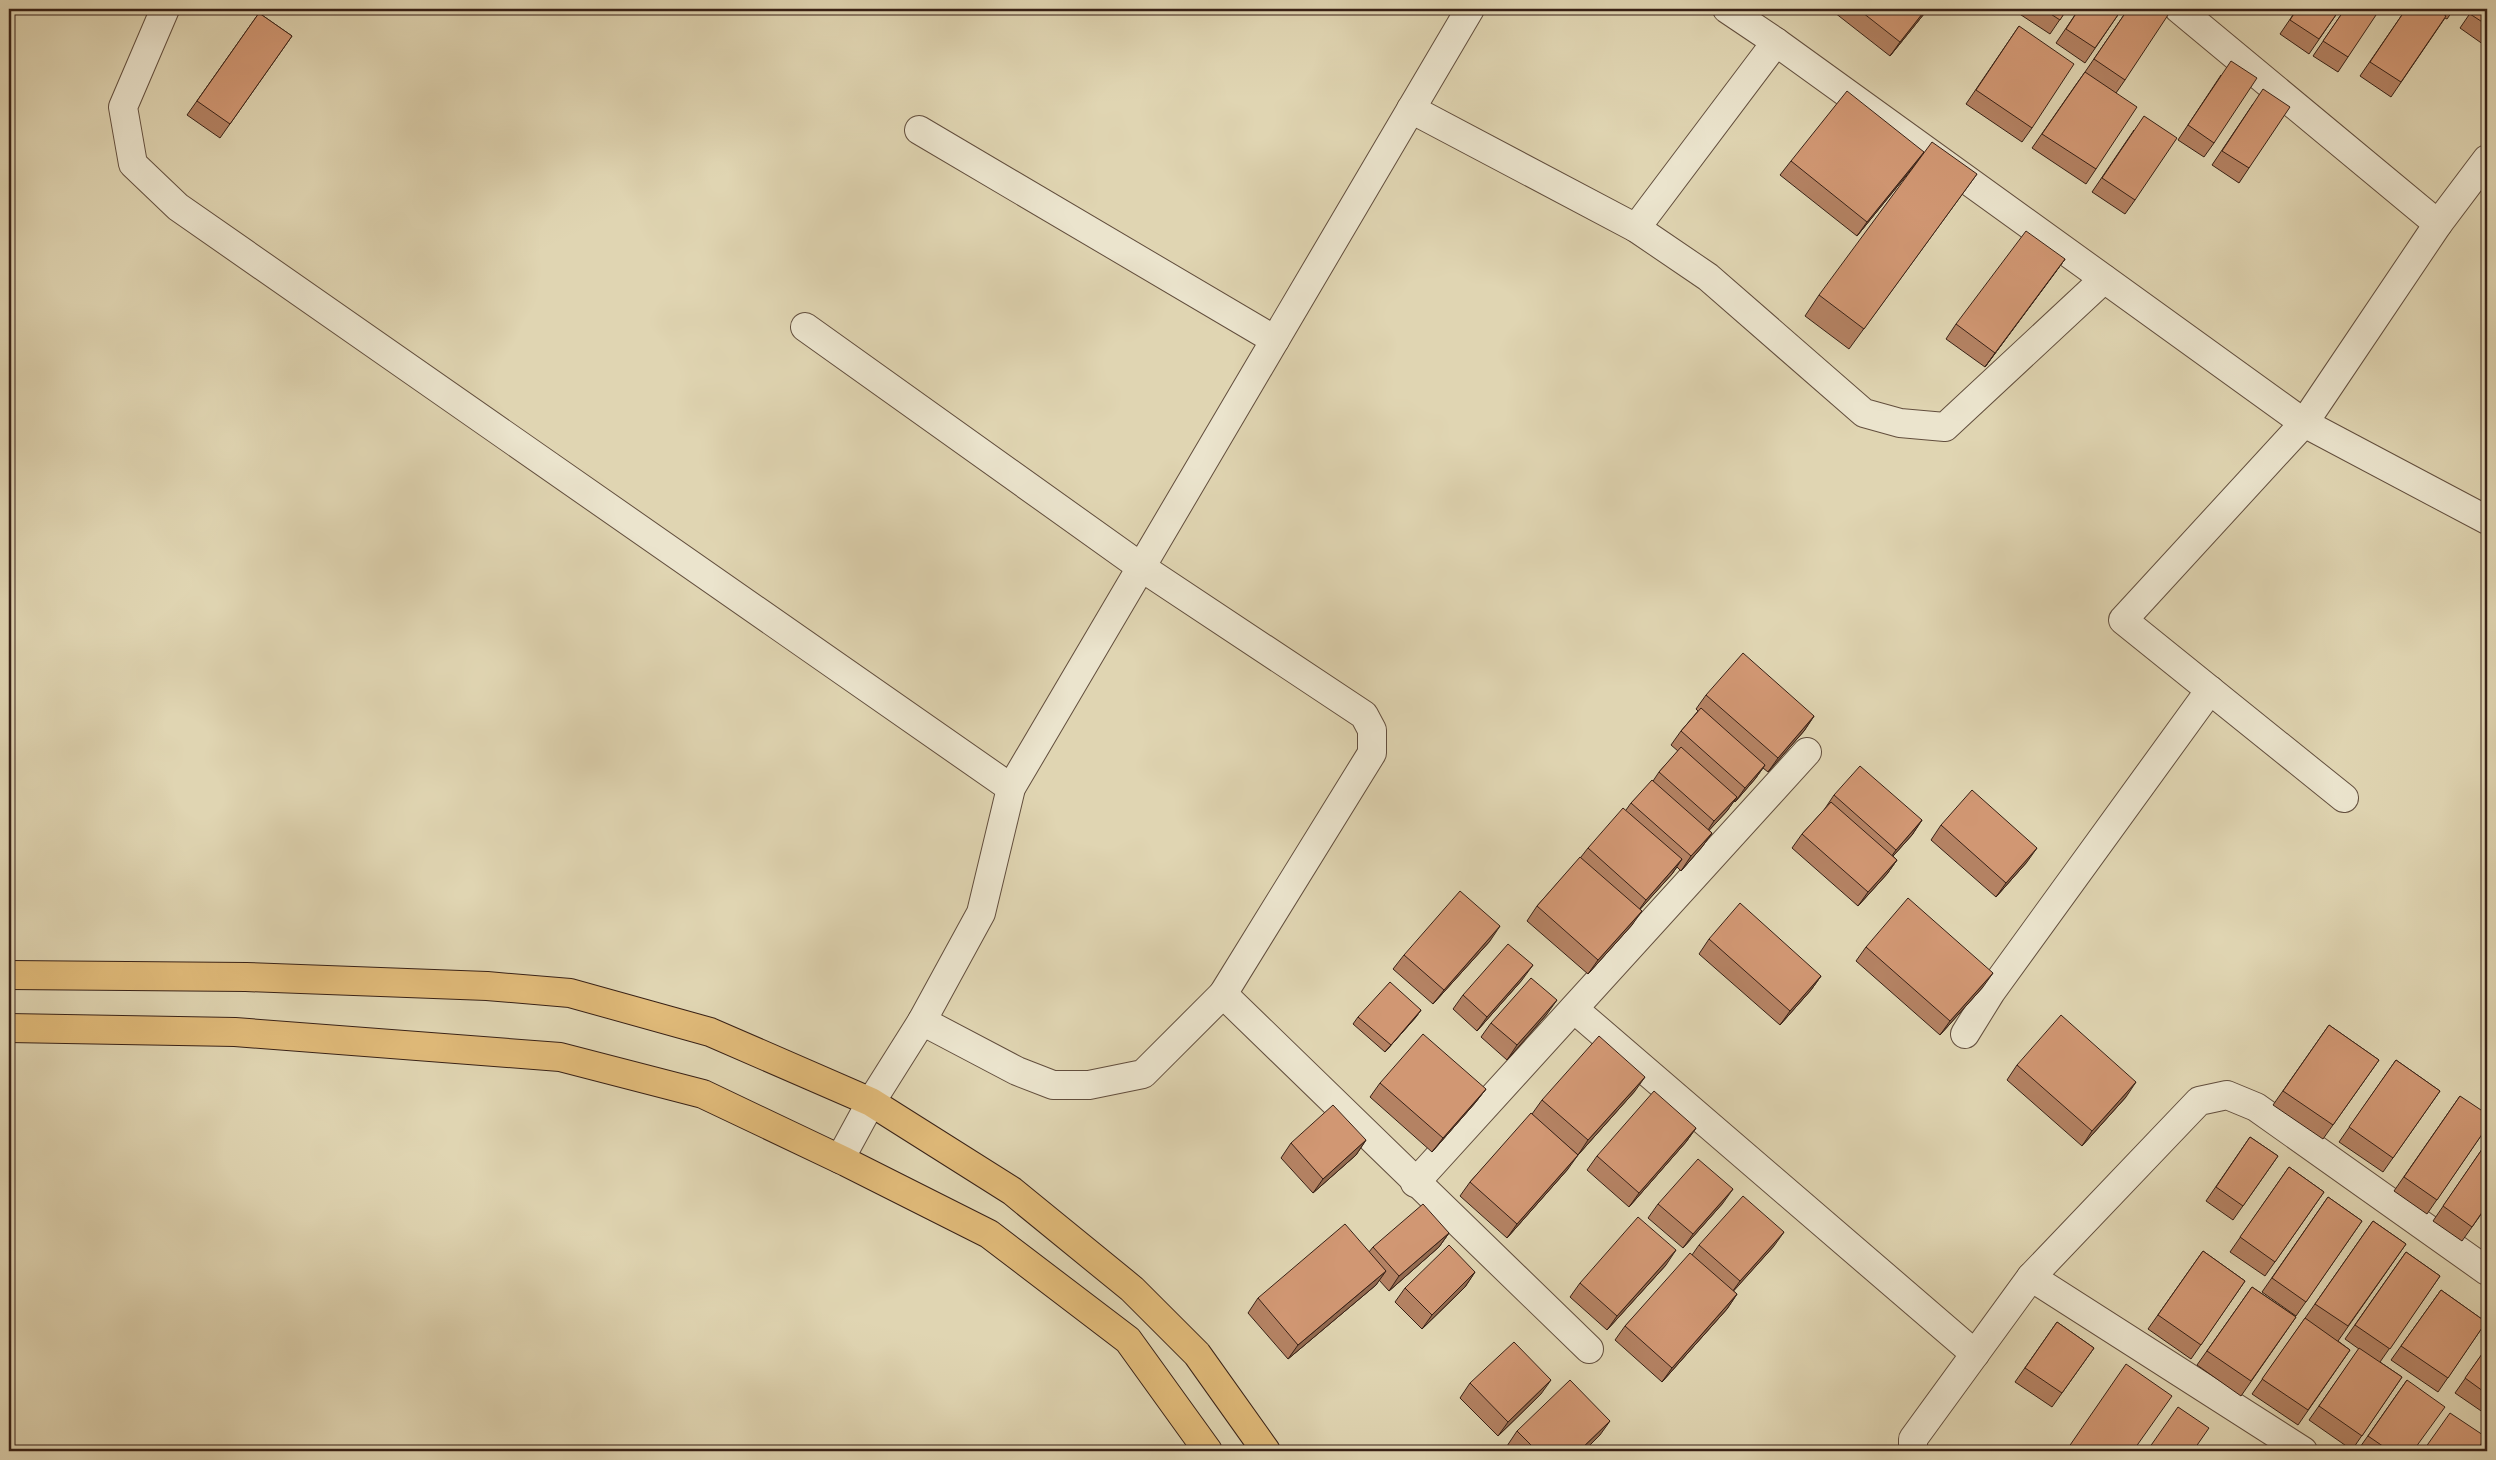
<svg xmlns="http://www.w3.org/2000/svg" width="2496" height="1460" viewBox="0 0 2496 1460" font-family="'IM FELL Great Primer',serif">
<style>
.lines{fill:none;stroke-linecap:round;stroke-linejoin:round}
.street-casing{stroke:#624e3d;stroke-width:30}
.primary-casing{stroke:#382116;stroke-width:30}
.street{stroke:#ebe4cd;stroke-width:28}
.primary{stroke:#e0ba79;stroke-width:28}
.wall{fill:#b48263;stroke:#382116}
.shaded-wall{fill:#926a50;stroke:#382116}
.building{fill:#d19773;stroke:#382116}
</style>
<rect width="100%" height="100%" fill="#e0d5b2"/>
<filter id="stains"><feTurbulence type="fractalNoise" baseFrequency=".004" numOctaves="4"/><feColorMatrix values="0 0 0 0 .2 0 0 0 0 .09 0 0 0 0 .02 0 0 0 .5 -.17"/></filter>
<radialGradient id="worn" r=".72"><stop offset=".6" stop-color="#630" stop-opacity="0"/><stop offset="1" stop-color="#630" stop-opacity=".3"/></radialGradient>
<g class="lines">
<g class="street-casing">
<g id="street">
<polyline points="165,9 123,107 133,164 178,207 1011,788"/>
<polyline points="1727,9 1776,42 2304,423 2487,520"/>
<polyline points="2179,9 2438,224"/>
<polyline points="1411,109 1636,228 1708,277 1864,413 1900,423 1945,427 2104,279"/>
<polyline points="919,130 1275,340"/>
<polyline points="1636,228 1776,42"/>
<polyline points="805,327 1141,567 1364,715 1372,730 1372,753 1223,994"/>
<polyline points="2344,798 2123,620 2304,423 2438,224 2487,159"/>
<polyline points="1574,1009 1975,1354"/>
<polyline points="922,1021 1017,1071 1053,1085 1089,1085 1143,1074 1223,994 1589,1349"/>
<polyline points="1965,1034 1991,992 2210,690"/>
<polyline points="840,1159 871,1102 922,1021 981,913 1011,788 1470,9"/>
<polyline points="1415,1183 1807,752"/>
<polyline points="2031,1277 2303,1451"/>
<polyline points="1913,1451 1913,1439 2031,1277 2199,1101 2227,1095 2256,1107 2487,1271"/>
</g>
</g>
<g class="primary-casing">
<g id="primary">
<polyline points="9,975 246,977 487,986 570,993 710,1032 871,1102 1012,1191 1132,1289 1197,1354 1266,1451"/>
<polyline points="9,1028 235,1032 560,1057 703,1094 846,1162 989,1234 1128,1340 1208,1451"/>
</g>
</g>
<use href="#street" class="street"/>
<use href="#primary" class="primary"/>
</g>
<g class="wall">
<polygon points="313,9 324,9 320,14"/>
<polygon points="1830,9 1928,9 1890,56"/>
<polygon points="2012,9 2067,9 2050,34"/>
<polygon points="2079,9 2122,9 2085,63 2056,43"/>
<polygon points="2128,9 2125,80 2116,93 2096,169 2086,184 2032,148 2075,86 2085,72"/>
<polygon points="2297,9 2340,9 2309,54 2280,34"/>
<polygon points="2345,9 2348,57 2338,72 2313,56"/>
<polygon points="2406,9 2454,9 2447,19 2445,18 2391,97 2360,76"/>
<polygon points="2473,9 2487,9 2487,47 2460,28"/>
<polygon points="259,13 292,36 220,138 187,115"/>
<polygon points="2019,26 2032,128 2022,142 1966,104"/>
<polygon points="2221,75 2214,143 2204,157 2178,140"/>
<polygon points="2253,104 2249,168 2239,183 2212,165"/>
<polygon points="2134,130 2135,200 2125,214 2092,192"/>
<polygon points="1791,161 1914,166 1857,236 1780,175"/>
<polygon points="1977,174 1849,349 1805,316 1819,295"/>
<polygon points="2065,259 1985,367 1946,339 1956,324"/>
<polygon points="1706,695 1814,716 1804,731 1768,772 1763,768 1755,779 1735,802 1734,801 1727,811 1709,830 1712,833 1702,847 1681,871 1677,867 1672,874 1640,909 1632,925 1588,974 1527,921 1537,906 1581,857 1588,848 1626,810 1631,803 1653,781 1659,772 1678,751 1671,745 1681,731 1698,711 1696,709"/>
<polygon points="1834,795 1922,820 1912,835 1893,856 1897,860 1887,874 1858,906 1792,848 1802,834 1824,810"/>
<polygon points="1941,825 2027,862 1996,897 1931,840"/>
<polygon points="1709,939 1821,976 1811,990 1780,1025 1699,954"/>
<polygon points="1490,941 1433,1004 1393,969 1404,955"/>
<polygon points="1866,947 1983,987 1940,1035 1856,961"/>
<polygon points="1522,980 1477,1031 1453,1009 1463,995"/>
<polygon points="1421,1010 1416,1017 1385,1052 1353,1024 1358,1017"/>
<polygon points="1547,1014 1507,1060 1481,1037 1491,1023"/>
<polygon points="2329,1025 2379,1060 2323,1139 2273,1105"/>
<polygon points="2396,1060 2440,1091 2383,1172 2339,1142"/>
<polygon points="2017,1065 2126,1097 2082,1146 2007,1080"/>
<polygon points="1380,1083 1486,1089 1475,1103 1432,1152 1370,1097"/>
<polygon points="1635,1091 1578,1155 1548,1129 1568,1169 1507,1238 1460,1196 1470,1182 1532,1114 1542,1100"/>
<polygon points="2460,1096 2487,1127 2427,1214 2394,1191"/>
<polygon points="1696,1128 1686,1142 1629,1207 1587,1170 1597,1156"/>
<polygon points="2250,1137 2278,1156 2233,1220 2206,1201"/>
<polygon points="1366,1140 1356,1155 1313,1193 1281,1158 1291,1143"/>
<polygon points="2487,1142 2487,1206 2462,1241 2433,1221"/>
<polygon points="2289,1167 2324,1192 2265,1276 2230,1252"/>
<polygon points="2328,1197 2362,1221 2296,1316 2262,1292"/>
<polygon points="1723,1203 1683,1248 1648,1218 1658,1204"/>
<polygon points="2373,1221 2406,1244 2338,1341 2350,1350 2298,1425 2252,1394"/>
<polygon points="1449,1233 1439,1247 1389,1291 1379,1280 1376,1285 1288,1359 1248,1313 1258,1298 1369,1252 1373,1247"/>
<polygon points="1699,1245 1774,1246 1733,1291 1737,1294 1727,1309 1662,1382 1615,1340 1625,1326 1692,1255"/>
<polygon points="2203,1251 2245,1281 2191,1359 2148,1329"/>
<polygon points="2406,1252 2440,1276 2380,1362 2402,1377 2352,1450 2309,1420 2359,1349 2345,1339"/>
<polygon points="1666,1265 1607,1330 1570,1297 1580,1283"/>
<polygon points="1475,1272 1465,1287 1422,1329 1395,1302 1405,1288"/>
<polygon points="2252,1287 2296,1317 2241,1396 2197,1365"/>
<polygon points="2441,1290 2486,1322 2438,1392 2391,1360"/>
<polygon points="2057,1322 2094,1348 2052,1407 2015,1382"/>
<polygon points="2487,1347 2487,1415 2455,1393"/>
<polygon points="2407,1380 2413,1451 2360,1451 2358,1450"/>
<polygon points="1470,1383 1541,1394 1498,1436 1460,1398"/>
<polygon points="1517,1431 1600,1435 1584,1451 1513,1451 1507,1446"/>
</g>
<g class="shaded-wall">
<polygon points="1926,9 1928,9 1890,56 1900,42"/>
<polygon points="1924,152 1914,166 1857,236 1867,222"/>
<polygon points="2065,259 2055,273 1985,367 1995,353"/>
<polygon points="1814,716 1804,731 1768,772 1778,758"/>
<polygon points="1765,765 1755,779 1735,802 1745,788"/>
<polygon points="1737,797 1727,811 1704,836 1714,821"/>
<polygon points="1922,820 1912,835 1886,864 1896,850"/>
<polygon points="1712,833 1702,847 1681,871 1691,856"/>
<polygon points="2037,848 2027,862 1996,897 2006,883"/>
<polygon points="1682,859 1672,874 1636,914 1646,900"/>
<polygon points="1897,860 1887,874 1858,906 1868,892"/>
<polygon points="1642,911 1632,925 1588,974 1598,960"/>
<polygon points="1500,926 1490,941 1433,1004 1444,990"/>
<polygon points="1533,965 1522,980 1477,1031 1487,1017"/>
<polygon points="1993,973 1983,987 1940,1035 1950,1021"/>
<polygon points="1821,976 1811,990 1780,1025 1790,1011"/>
<polygon points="1557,1000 1547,1014 1507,1060 1517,1045"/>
<polygon points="1421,1010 1416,1017 1385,1052"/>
<polygon points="1645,1077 1635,1091 1578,1155 1588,1140"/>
<polygon points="2136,1082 2126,1097 2082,1146 2092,1131"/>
<polygon points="1486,1089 1475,1103 1432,1152 1443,1138"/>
<polygon points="1696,1128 1686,1142 1629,1207 1639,1193"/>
<polygon points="1366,1140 1356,1155 1313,1193 1323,1179"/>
<polygon points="1578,1155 1568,1169 1507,1238 1517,1224"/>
<polygon points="1733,1189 1723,1203 1683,1248 1693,1234"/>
<polygon points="1784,1232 1774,1246 1730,1295 1740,1281"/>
<polygon points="1449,1233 1439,1247 1389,1291 1399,1276"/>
<polygon points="1676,1250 1666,1265 1607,1330 1617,1316"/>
<polygon points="1386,1271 1376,1285 1288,1359 1298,1345"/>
<polygon points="1475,1272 1465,1287 1422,1329 1432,1315"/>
<polygon points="1737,1294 1727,1309 1662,1382 1672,1368"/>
<polygon points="1551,1380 1541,1394 1498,1436 1508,1422"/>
<polygon points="1610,1421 1600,1435 1584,1451 1579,1451"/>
</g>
<g class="building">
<polygon points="1858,9 1926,9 1900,42"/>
<polygon points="2043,9 2067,9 2060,20"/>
<polygon points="2079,9 2122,9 2095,48 2066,29"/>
<polygon points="2128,9 2165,9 2170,12 2125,80 2094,59"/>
<polygon points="2297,9 2340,9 2319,39 2290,20"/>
<polygon points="2345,9 2380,9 2348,57 2323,41"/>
<polygon points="2406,9 2436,9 2446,16 2401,82 2370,62"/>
<polygon points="2474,9 2487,9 2487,25 2470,14"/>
<polygon points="259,13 292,36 230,124 197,101"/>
<polygon points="2019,26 2074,64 2032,128 1976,90"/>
<polygon points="2231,61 2257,78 2214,143 2188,125"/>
<polygon points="2085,72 2137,107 2096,169 2042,134"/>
<polygon points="2263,89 2290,107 2249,168 2222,151"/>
<polygon points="1847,91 1924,152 1867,222 1791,161"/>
<polygon points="2144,116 2177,138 2135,200 2102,178"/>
<polygon points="1932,142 1977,174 1864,329 1819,295"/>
<polygon points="2026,231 2065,259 1995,353 1956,324"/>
<polygon points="1743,653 1814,716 1778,758 1706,695"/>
<polygon points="1701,708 1765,765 1745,788 1681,731"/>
<polygon points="1681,747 1737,797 1714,821 1659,772"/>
<polygon points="1860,766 1922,820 1896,850 1834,795"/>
<polygon points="1652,780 1712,833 1691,856 1631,803"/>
<polygon points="1972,790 2037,848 2006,883 1941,825"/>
<polygon points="1831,802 1897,860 1868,892 1802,834"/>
<polygon points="1623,808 1682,859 1646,900 1588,848"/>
<polygon points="1580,857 1642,911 1598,960 1537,906"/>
<polygon points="1460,891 1500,926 1444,990 1404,955"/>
<polygon points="1908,898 1993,973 1950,1021 1866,947"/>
<polygon points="1740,903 1821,976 1790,1011 1709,939"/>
<polygon points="1508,944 1533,965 1487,1017 1463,995"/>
<polygon points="1531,978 1557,1000 1517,1045 1491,1023"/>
<polygon points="1390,982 1421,1010 1391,1045 1358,1017"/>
<polygon points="2061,1015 2136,1082 2092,1131 2017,1065"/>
<polygon points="2329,1025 2379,1060 2333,1125 2283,1091"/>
<polygon points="1423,1034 1486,1089 1443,1138 1380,1083"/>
<polygon points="1599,1036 1645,1077 1588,1140 1542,1100"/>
<polygon points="2396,1060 2440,1091 2393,1158 2349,1127"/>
<polygon points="1654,1091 1696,1128 1639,1193 1597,1156"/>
<polygon points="2460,1096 2487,1114 2487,1127 2437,1200 2404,1177"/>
<polygon points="1333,1105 1366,1140 1323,1179 1291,1143"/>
<polygon points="1531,1113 1578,1155 1517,1224 1470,1182"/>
<polygon points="2250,1137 2278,1156 2243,1206 2216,1187"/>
<polygon points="2487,1142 2487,1205 2472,1227 2443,1206"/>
<polygon points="1698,1159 1733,1189 1693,1234 1658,1204"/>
<polygon points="2289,1167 2324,1192 2275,1262 2240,1237"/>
<polygon points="1743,1196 1784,1232 1740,1281 1699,1245"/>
<polygon points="2328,1197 2362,1221 2306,1302 2272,1278"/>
<polygon points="1423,1204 1449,1233 1399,1276 1373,1247"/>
<polygon points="1638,1217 1676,1250 1617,1316 1580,1283"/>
<polygon points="2373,1221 2406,1244 2348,1326 2315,1304"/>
<polygon points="1345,1224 1386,1271 1298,1345 1258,1298"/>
<polygon points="1449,1245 1475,1272 1432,1315 1405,1288"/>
<polygon points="2203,1251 2245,1281 2201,1345 2158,1315"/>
<polygon points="2406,1252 2440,1276 2390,1349 2355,1325"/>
<polygon points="1690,1253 1737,1294 1672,1368 1625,1326"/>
<polygon points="2252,1287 2296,1317 2251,1381 2207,1351"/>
<polygon points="2441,1290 2486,1322 2448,1378 2401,1346"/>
<polygon points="2305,1318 2350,1350 2308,1410 2262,1379"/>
<polygon points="2057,1322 2094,1348 2062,1393 2025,1368"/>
<polygon points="1514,1342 1551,1380 1508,1422 1470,1383"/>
<polygon points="2487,1347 2487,1394 2465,1378"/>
<polygon points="2359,1348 2402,1377 2362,1436 2319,1406"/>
<polygon points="2126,1364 2172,1396 2133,1451 2066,1451"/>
<polygon points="1570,1380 1610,1421 1579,1451 1537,1451 1517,1431"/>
<polygon points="2407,1380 2445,1407 2413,1451 2390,1451 2368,1436"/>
<polygon points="2178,1407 2209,1428 2193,1451 2147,1451"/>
<polygon points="2450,1413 2486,1437 2476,1451 2423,1451"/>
</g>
<rect width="2496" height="1460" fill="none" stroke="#e0d5b2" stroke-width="30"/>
<rect x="10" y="10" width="2476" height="1440" fill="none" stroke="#382116" stroke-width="2.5"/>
<rect x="15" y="15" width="2466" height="1430" fill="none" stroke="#382116"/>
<rect width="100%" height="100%" filter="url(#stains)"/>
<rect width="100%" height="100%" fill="url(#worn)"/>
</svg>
